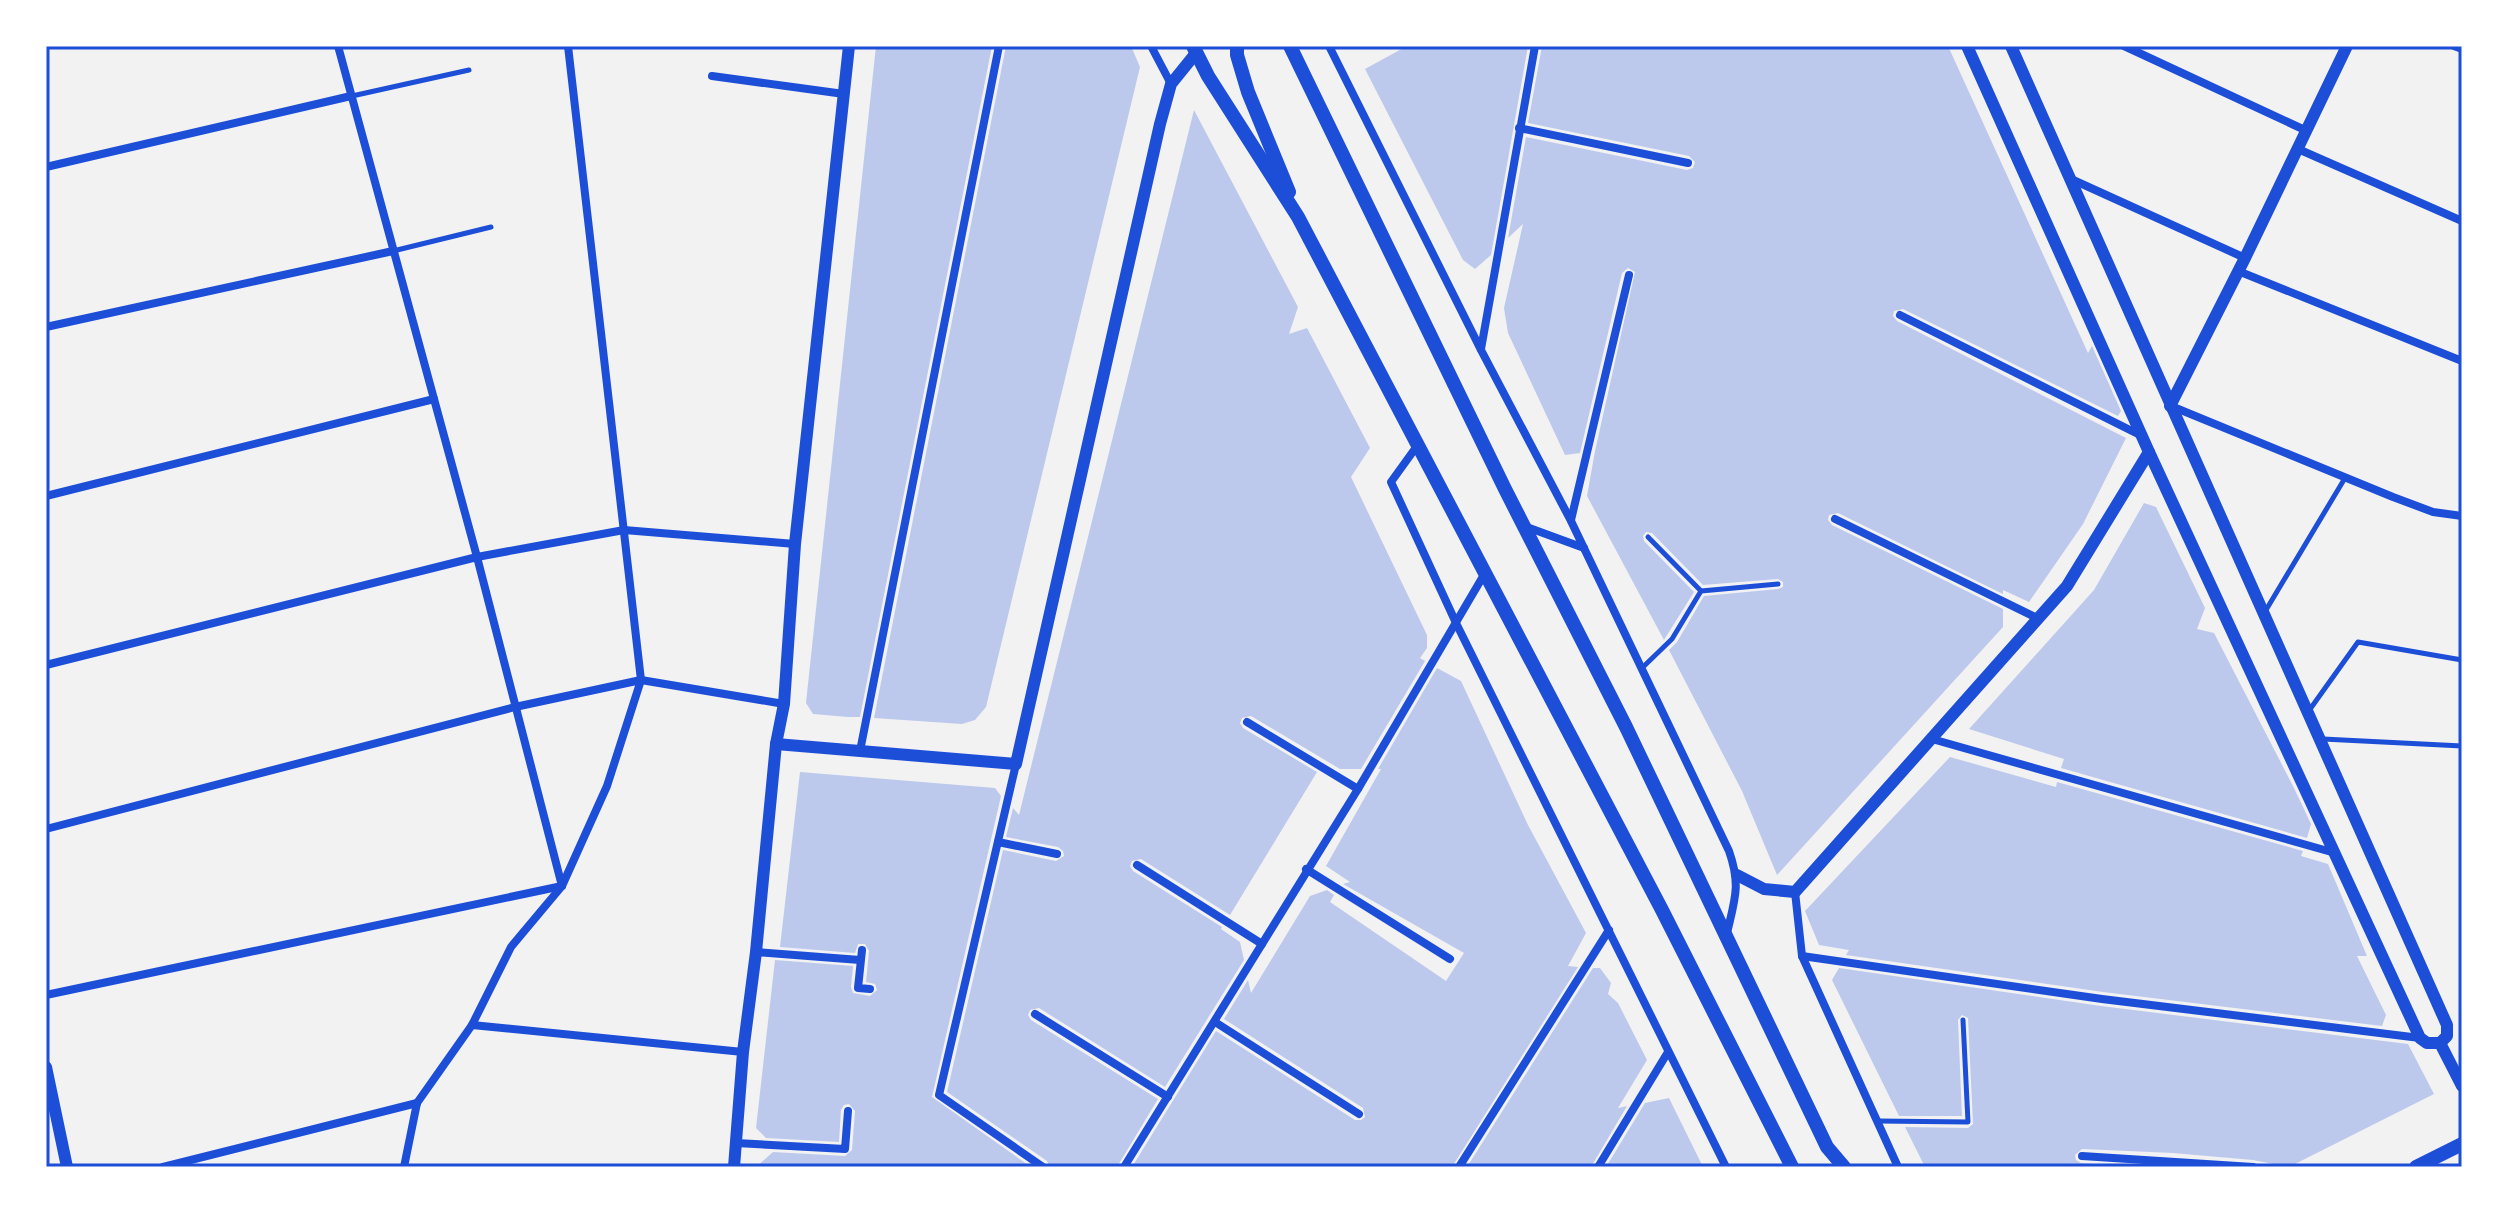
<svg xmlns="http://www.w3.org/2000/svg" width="2508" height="1213" viewBox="0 0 2508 1213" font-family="'PT Sans Narrow',sans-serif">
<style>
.building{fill:#bdc9ec}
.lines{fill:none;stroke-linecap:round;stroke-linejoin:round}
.service{stroke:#1d4ed8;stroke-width:5}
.minor{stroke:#1d4ed8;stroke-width:8}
.tertiary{stroke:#1d4ed8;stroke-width:12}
.secondary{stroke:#1d4ed8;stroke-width:14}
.neatline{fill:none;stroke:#1d4ed8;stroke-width:3}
</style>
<rect width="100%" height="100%" fill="#f2f2f2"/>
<g class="building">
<polygon points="876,46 992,46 860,717 848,717 813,714 806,703"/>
<polygon points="1006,46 1131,46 1140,67 986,707 975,720 962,724 874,718"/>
<polygon points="1407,46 1528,46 1491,255 1475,269 1463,260 1365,69"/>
<polygon points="1542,46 1948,46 2088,353 2092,346 2121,411 2118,416 1903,309 1894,311 1893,316 1897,321 2126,438 2083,524 2029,602 2003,590 2003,594 1838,513 1829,515 1828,520 1832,525 2003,609 2003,627 1777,875 1742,791 1669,650 1677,642 1704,596 1778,589 1783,587 1783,582 1778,579 1703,585 1652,533 1646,532 1643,536 1644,541 1694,592 1664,640 1587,496 1595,451 1635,272 1628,268 1622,273 1580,453 1565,455 1508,333 1504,308 1523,224 1508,238 1526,137 1687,170 1693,168 1695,162 1689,156 1528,123"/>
<polygon points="1194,110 1298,307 1289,334 1307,328 1370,448 1351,477 1427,635 1427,648 1420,658 1425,661 1361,769 1340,769 1251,716 1242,718 1240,723 1243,728 1317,772 1230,915 1141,859 1132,861 1130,866 1133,871 1222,927 1221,929 1240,942 1244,960 1165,1087 1039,1008 1030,1010 1028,1015 1031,1020 1158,1099 1117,1167 1050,1167 1047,1161 947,1092 1003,850 1056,861 1064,856 1063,851 1058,847 1006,837 1013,808 1019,815"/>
<polygon points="2144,503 2156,507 2205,608 2197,629 2214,633 2294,788 2311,824 2307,838 2061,768 2064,759 1969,729 2094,590"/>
<polygon points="1437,668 1461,681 1528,825 1586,933 1568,966 1578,967 1452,1167 1132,1167 1216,1031 1355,1120 1361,1120 1365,1117 1363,1108 1224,1019 1248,980 1251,993 1310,896 1327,890 1334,895 1330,902 1446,981 1464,953 1343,884 1350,882 1326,866 1381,769 1378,769"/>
<polygon points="1950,757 2056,787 2057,782 2303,851 2301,856 2328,864 2367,956 2357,956 2386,1015 2382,1026 2103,992 1846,955 1849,950 1819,945 1805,911"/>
<polygon points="800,772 995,788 1001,796 932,1097 1031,1167 756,1167 773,1152 845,1156 852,1150 855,1111 849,1104 844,1105 841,1110 839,1142 766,1138 756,1128 775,960 853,966 851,987 853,993 870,996 877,990 875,984 866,982 869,951 865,944 858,944 855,953 780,947"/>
<polygon points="1593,968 1600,968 1611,983 1608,994 1618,1003 1647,1060 1618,1108 1627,1106 1591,1167 1467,1167"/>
<polygon points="1839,968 2101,1006 2408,1044 2434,1094 2289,1167 2253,1160 2173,1153 2082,1149 2075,1155 2076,1160 2081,1163 2139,1167 1925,1167 1905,1127 1968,1128 1973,1124 1968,1018 1962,1015 1958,1020 1962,1116 1899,1116 1832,980"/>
<polygon points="1669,1098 1703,1167 1606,1167 1645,1103"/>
</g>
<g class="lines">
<g class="service">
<polyline points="352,96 469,70"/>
<polyline points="393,251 491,227"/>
<polyline points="1701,591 1778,584"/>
<polyline points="2266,610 2345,478"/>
<polyline points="1642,668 1672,639 1701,591 1648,537"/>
<polyline points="2308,712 2358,642 2462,660"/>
<polyline points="2323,739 2462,746"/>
<polyline points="1878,1121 1968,1122 1963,1020"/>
</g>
<g class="minor">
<polyline points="1151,46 1171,84"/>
<path d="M 1329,46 L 1481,350 L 1571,521 L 1729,851 C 1741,885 1735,899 1727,933"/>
<polyline points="2124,46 2307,131"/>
<polyline points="2454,46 2462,49"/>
<polyline points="712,76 844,94"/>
<polyline points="1519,128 1688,163"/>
<polyline points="2298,149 2462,221"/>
<polyline points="46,167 351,96"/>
<polyline points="2071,179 2245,258"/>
<polyline points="2238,271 2462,361"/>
<polyline points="1900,315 2142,436"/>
<polyline points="46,327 393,251"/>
<polyline points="1481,349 1535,46"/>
<polyline points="2171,406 2393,497 2433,512 2462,516"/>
<polyline points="1417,446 1391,482 1457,625 1726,1167"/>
<polyline points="46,496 434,399"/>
<polyline points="1835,519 2039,619"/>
<polyline points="1571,520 1629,275"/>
<polyline points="1524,526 1584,548"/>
<polyline points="46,665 477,557 624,530 795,544"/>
<polyline points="1247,722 1358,789"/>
<polyline points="1932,739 2335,853"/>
<polyline points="860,751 999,46"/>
<polyline points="1016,764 939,1095 1043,1167"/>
<polyline points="46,829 515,707 641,680 784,704"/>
<polyline points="998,842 1057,854"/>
<polyline points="1137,865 1262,944"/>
<polyline points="1306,869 1450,959"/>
<polyline points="1795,892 1802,956 1898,1167"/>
<polyline points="862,950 858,988 870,989"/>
<polyline points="756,952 860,960"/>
<polyline points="1802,956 2102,999 2420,1038"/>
<polyline points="46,995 562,886 477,557 338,46"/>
<polyline points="1035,1014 1168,1097"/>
<polyline points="1215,1022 1359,1114"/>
<polyline points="472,1025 743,1052"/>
<polyline points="736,1143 845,1149 848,1111"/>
<polyline points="2082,1156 2253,1167"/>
<polyline points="163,1167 417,1103"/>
<polyline points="404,1167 417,1103 472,1025 511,947 562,886 607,786 641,680 568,46"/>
<polyline points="1124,1167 1358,789 1485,573"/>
<polyline points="1459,1167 1609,930"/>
<polyline points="1598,1167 1668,1052"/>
</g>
<g class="tertiary">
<polyline points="1967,46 2149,452 2420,1038 2427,1043 2440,1043 2447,1036 2447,1025 2011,46"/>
<polyline points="2170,406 2245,258 2347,46"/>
<polyline points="776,744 1016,764 1160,124 1171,84 1196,53"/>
<polyline points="1737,875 1764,889 1795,892 2067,586 2149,452"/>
<polyline points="2440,1043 2462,1086"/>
<polyline points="46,1067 67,1167"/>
<polyline points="734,1167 743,1052 756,952 776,744 784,704 795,544 849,46"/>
</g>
<g class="secondary">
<polyline points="1193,46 1208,76 1298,217 1662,910 1792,1167"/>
<polyline points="1237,46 1237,55 1248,92 1289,192"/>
<polyline points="1290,46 1505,489 1626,727 1827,1147 1844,1167"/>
<polyline points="2416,1167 2462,1144"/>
</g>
</g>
<rect width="2508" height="1213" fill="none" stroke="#ffffff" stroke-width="96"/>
<rect x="48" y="48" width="2412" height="1117" class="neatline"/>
</svg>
